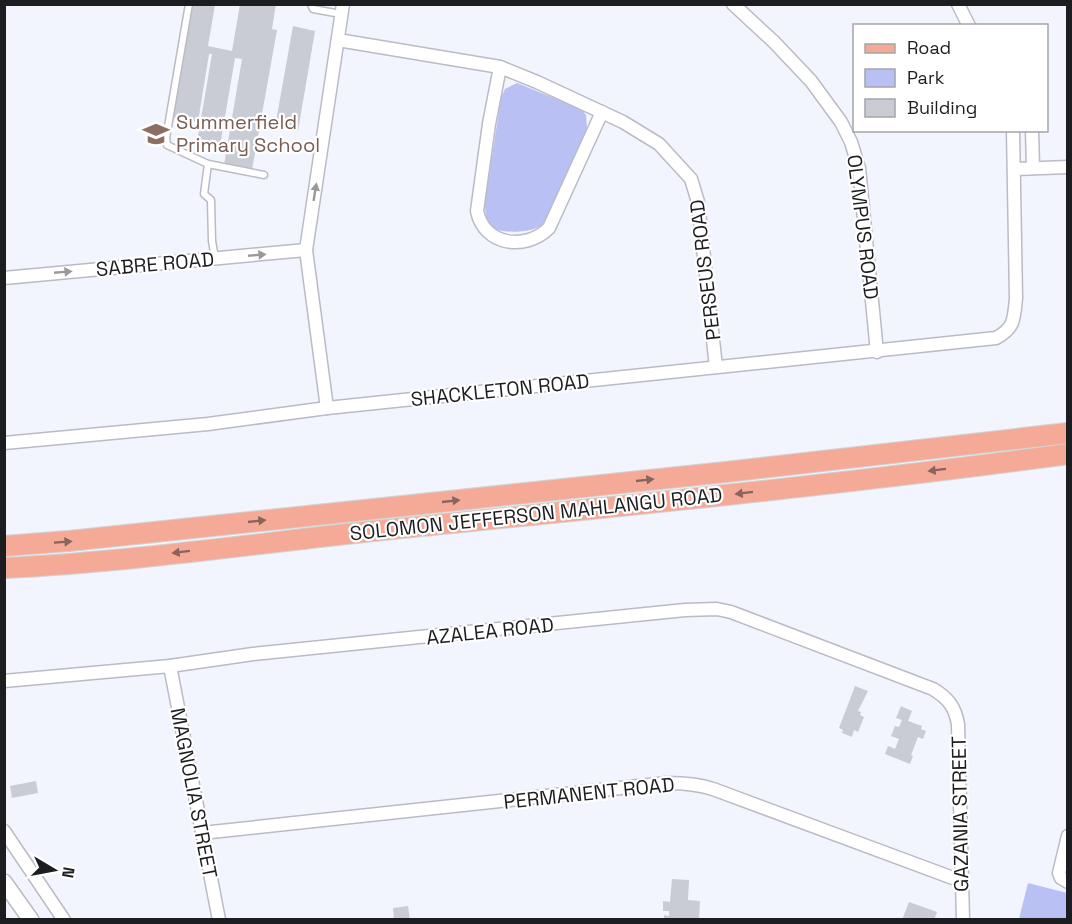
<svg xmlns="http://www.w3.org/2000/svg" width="1072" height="924" viewBox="0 0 1072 924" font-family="'Space Grotesk',sans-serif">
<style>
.green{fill:#b8c0f4}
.building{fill:#caccd5}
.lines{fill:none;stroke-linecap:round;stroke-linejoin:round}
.service-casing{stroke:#babbc5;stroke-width:9}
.minor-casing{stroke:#babbc5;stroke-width:15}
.tertiary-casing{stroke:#babbc5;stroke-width:18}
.primary-casing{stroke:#d2d2d3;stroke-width:22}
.service{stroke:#fff;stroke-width:6}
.minor{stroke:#fff;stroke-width:12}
.tertiary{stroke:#fff;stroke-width:15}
.primary{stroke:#f4aa97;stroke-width:20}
.oneway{fill:#99999b}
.oneway2{fill:#88645c}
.labels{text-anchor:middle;stroke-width:4.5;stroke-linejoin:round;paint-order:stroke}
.education-label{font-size:20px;fill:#785e54;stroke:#fff;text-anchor:start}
.street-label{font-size:20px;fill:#1c1d21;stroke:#fff}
</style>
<rect width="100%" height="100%" fill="#f2f4fe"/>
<g class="green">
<path d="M 517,83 L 581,109 L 586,115 L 587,130 L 547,218 C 546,220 544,223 542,225 C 533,233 496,235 489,225 C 485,218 485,209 485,202 L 501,98 L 505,89 Z"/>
<polygon points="1028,883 1067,893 1067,919 1019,919"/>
</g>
<g class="building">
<polygon points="240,4 276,4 272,29 277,30 252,170 224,165 242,59 235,58 220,146 197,142 212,54 209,54 198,122 172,118 193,5 215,5 208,46 232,51"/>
<polygon points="293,26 315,31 298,131 275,127"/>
<polygon points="855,686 868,691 858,711 861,712 860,715 864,717 858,732 854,730 852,737 842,733 843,730 839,728"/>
<polygon points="901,706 912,711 908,721 922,726 921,729 926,731 923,739 918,737 911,755 913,756 910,764 885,754 888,746 895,749 899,739 891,736 895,726 899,727 902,720 896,718"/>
<polygon points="36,781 38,793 12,798 10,786"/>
<polygon points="672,879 689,880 688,900 700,901 699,919 664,920 664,915 669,916 669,911 663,911 663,901 670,902"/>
<polygon points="909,902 937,912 934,920 902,920"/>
<polygon points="408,906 410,920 394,920 393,908"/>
</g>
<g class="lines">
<g class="service-casing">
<g id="service">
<polyline points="189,4 166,138 167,145 208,164 264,175"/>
<polyline points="311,4 313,9 341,14"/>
<polyline points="208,164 204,194 211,200 212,241 215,258"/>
</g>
</g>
<g class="minor-casing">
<g id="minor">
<polyline points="733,4 774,42 811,81 841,122 851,142 859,168 877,352"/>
<polyline points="958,4 969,26"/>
<polyline points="338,40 500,67 537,82 623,122 659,144 691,179 698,202 716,367"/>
<path d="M 500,67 L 489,124 L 477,211 C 484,246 526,251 549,228 L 602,112"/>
<polyline points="1032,130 1033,167"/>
<polyline points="1014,169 1068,167"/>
<polyline points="4,278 306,250"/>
<polyline points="327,408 306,250 343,4"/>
<path d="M 4,443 L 208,424 L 327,408 L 996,338 C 1015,328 1014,318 1016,298 L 1013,130"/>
<polyline points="170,666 219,920"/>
<path d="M 4,681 L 170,666 L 253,654 L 685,610 L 717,609 L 731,612 L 933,689 C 948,698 955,707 958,724 L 963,920"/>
<polyline points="4,831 64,920"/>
<path d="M 202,833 L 667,783 C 683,783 698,784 713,789 L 961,881"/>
<polyline points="1068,836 1059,873 1061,878 1068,882"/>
</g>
</g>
<g class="tertiary-casing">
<polyline id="tertiary" points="4,882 31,920"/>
</g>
<g class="primary-casing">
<g id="primary">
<polyline points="4,546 69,541 726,472 1068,433"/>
<path d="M 4,568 C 131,562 258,543 384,530 C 612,507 840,485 1068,454"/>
</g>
</g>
<use href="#service" class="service"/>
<use href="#minor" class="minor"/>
<use href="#tertiary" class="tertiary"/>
<use href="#primary" class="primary"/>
</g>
<defs><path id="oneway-solid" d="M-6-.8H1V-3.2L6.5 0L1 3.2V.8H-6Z" transform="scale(1.5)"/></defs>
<g class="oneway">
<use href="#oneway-solid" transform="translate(315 192) rotate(-81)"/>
<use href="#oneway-solid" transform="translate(257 255) rotate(-5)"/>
<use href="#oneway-solid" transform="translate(63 272) rotate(-5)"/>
</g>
<g class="oneway2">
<use href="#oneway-solid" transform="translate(937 470) rotate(173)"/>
<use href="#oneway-solid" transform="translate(645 480) rotate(-6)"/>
<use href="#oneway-solid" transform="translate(744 493) rotate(173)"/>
<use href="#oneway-solid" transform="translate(451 501) rotate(-6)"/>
<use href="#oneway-solid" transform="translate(257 521) rotate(-6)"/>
<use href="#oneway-solid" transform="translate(63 542) rotate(-4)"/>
<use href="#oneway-solid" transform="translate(181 552) rotate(173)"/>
</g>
<defs>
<g id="school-bare" transform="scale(2.07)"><path d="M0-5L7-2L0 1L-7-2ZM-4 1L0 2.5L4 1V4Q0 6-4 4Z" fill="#8d6e63" stroke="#fff" stroke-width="2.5" paint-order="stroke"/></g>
</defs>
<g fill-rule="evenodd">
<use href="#school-bare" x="156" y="134"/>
</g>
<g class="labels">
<g class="education-label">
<text x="176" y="129">Summerfield<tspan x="176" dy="23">Primary School</tspan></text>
</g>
<g class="street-label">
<text transform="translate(863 227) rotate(83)" y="7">OLYMPUS ROAD</text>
<text transform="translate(155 264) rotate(-5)" y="7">SABRE ROAD</text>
<text transform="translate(705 270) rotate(-97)" y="7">PERSEUS ROAD</text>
<text transform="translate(500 390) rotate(-6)" y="7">SHACKLETON ROAD</text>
<text transform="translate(536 514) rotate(-6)" y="7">SOLOMON JEFFERSON MAHLANGU ROAD</text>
<text transform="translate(490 631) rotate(-6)" y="7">AZALEA ROAD</text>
<text transform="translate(194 793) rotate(79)" y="7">MAGNOLIA STREET</text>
<text transform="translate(589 793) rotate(-6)" y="7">PERMANENT ROAD</text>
<text transform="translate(960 814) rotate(-91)" y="7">GAZANIA STREET</text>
</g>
</g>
<rect width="1072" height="924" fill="none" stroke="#1c1d21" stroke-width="12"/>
<rect x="853" y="24" width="195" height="108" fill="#ffffff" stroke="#a4a5a6" stroke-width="1.5"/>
<rect x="865" y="44" width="30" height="9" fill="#f4aa97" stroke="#a4a5a6" stroke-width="1.5"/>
<text x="907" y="54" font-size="18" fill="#1c1d21">Road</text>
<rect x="865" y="69" width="30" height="18" fill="#b8c0f4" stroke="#a4a5a6" stroke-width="1.5"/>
<text x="907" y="84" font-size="18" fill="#1c1d21">Park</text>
<rect x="865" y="99" width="30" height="18" fill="#caccd5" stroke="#a4a5a6" stroke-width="1.5"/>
<text x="907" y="114" font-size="18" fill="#1c1d21">Building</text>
<g transform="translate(54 870) rotate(100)" stroke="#ffffff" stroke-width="4.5" paint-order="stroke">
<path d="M0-4.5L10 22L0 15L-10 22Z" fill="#1c1d21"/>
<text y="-9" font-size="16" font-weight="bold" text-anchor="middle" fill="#1c1d21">N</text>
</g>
</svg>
